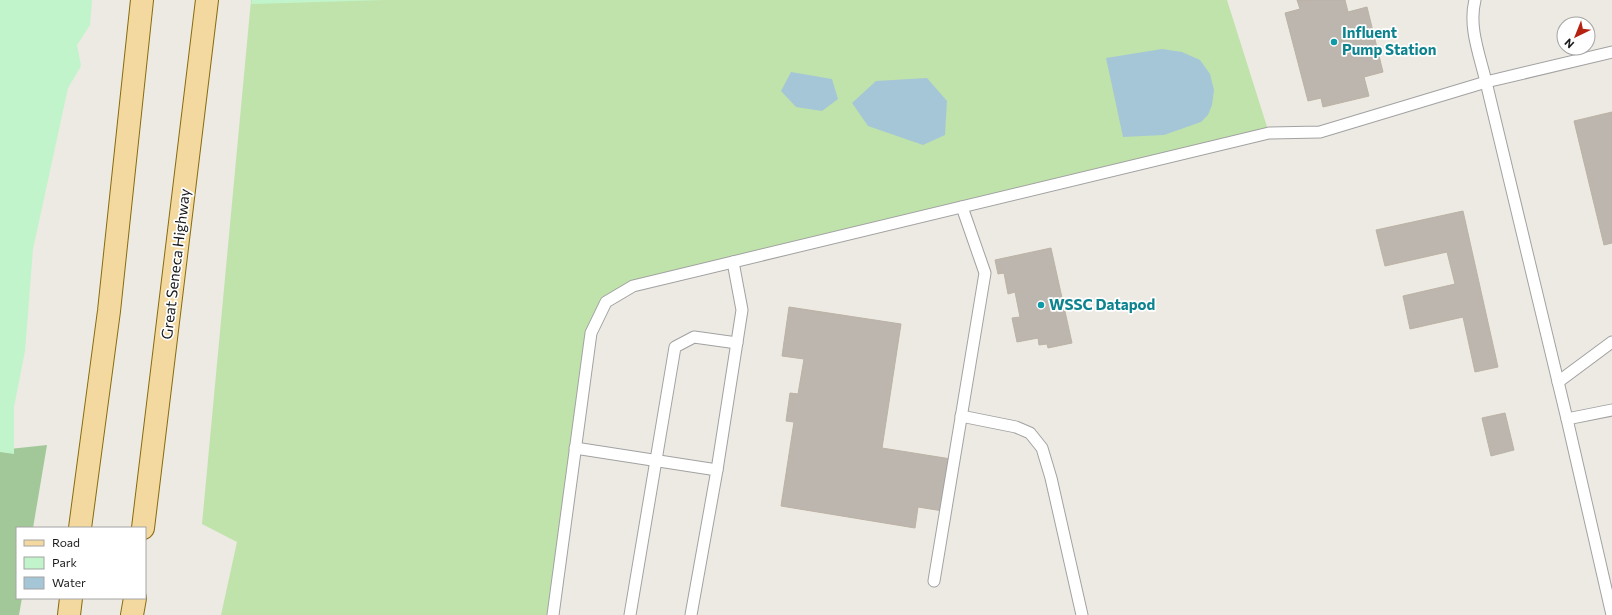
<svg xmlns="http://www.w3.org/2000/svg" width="1612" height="615" viewBox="0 0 1612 615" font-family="Commissioner,sans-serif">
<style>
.grass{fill:#c0e3ab}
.forest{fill:#a2c899}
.park{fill:#c1f4ca}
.water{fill:#a5c6d7}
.building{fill:#bcb6af;stroke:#bcb2a5}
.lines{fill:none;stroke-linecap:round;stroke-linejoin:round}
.lane-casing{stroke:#a2a2a2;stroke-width:13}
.primary-casing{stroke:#876b0c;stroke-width:24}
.lane{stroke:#fff;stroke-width:11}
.primary{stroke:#f3d89f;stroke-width:22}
.culture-dot{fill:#0f9aa8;stroke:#fff;stroke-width:1.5}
.labels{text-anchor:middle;stroke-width:3.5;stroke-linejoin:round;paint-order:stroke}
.culture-label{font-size:15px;font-weight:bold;fill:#0d838f;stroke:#fff;text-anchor:start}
.street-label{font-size:15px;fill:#1b1b1b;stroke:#fff}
</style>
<rect width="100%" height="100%" fill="#eceae2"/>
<polygon class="grass" points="251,0 1227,0 1269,133 633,286 606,302 591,333 553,615 221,615 237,542 202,524"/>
<polygon class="forest" points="47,445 33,528 17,528 17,598 22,598 19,615 0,615 0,450"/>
<g class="park">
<polygon points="0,0 92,0 90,25 77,45 81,66 68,88 33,249 25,351 14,407 14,454 0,452"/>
<polygon points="252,0 384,0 251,4"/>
</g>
<g class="water">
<polygon points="1162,49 1182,52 1200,60 1210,74 1214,90 1212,105 1208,115 1201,122 1164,135 1123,137 1106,58"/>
<polygon points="791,72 832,79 838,99 822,111 796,107 781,91"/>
<polygon points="927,78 947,101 945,135 923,145 868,126 852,103 876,81"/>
</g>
<g class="building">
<polygon points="1297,0 1345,0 1348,12 1367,7 1383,72 1364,77 1369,96 1323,107 1321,98 1308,101 1285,13 1300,9"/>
<polygon points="1612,112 1612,243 1604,245 1574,121"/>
<polygon points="1463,211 1498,367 1475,372 1463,317 1410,329 1403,296 1455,284 1447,252 1385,266 1376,230"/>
<polygon points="1051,248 1072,343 1048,348 1047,344 1039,345 1038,338 1017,342 1012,318 1020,317 1015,292 1008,294 1004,273 998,274 995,260"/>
<polygon points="789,307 901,324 882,448 951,459 943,511 918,507 915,528 781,506 794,422 786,421 790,393 798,394 804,359 782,356"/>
<polygon points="1505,413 1514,450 1491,456 1482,418"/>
</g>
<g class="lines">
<g class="lane-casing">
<g id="lane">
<path d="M 1475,0 C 1468,27 1480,56 1486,82 L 1612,52"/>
<polyline points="1558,382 1612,342"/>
<polyline points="961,416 1016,427 1030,433 1042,448 1051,478 1082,615"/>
<polyline points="1567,419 1612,410"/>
<polyline points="575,448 717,470 742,310 733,262"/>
<polyline points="934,581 985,273 962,207"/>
<polyline points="553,615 591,333 606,302 633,286 1269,133 1320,132 1486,82 1567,419 1612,615"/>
<polyline points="630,615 675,347 694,337 737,343"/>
<polyline points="691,615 717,470"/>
</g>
</g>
<g class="primary-casing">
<g id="primary">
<polyline points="80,528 109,311 142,0"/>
<polyline points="143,528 207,0"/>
<polyline points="69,615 71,598"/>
<polyline points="132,615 135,598"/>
</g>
</g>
<use href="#lane" class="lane"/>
<use href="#primary" class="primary"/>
</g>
<g class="culture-dot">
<circle cx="1334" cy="42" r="4"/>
<circle cx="1041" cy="305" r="4"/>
</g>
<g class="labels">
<g class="culture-label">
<text x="1342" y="38">Influent<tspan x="1342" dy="17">Pump Station</tspan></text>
<text x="1049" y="310">WSSC Datapod</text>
</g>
<g class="street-label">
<text transform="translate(176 264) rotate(-83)" y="5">Great Seneca Highway</text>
</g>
</g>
<rect x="16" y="527" width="130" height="72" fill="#ffffff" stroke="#a4a4a4"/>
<rect x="24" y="540" width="20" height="6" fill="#f3d89f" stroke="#a4a4a4"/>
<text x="52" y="547" font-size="12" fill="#1b1b1b">Road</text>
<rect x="24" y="557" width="20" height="12" fill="#c1f4ca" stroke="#a4a4a4"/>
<text x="52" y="567" font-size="12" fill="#1b1b1b">Park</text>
<rect x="24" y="577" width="20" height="12" fill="#a5c6d7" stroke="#a4a4a4"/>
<text x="52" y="587" font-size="12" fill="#1b1b1b">Water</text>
<g transform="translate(1576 36) rotate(223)"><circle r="19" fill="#ffffff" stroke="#a4a4a4"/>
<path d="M0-3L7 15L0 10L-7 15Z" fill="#b62210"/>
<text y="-6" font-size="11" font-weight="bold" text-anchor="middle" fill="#1b1b1b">N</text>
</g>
</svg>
